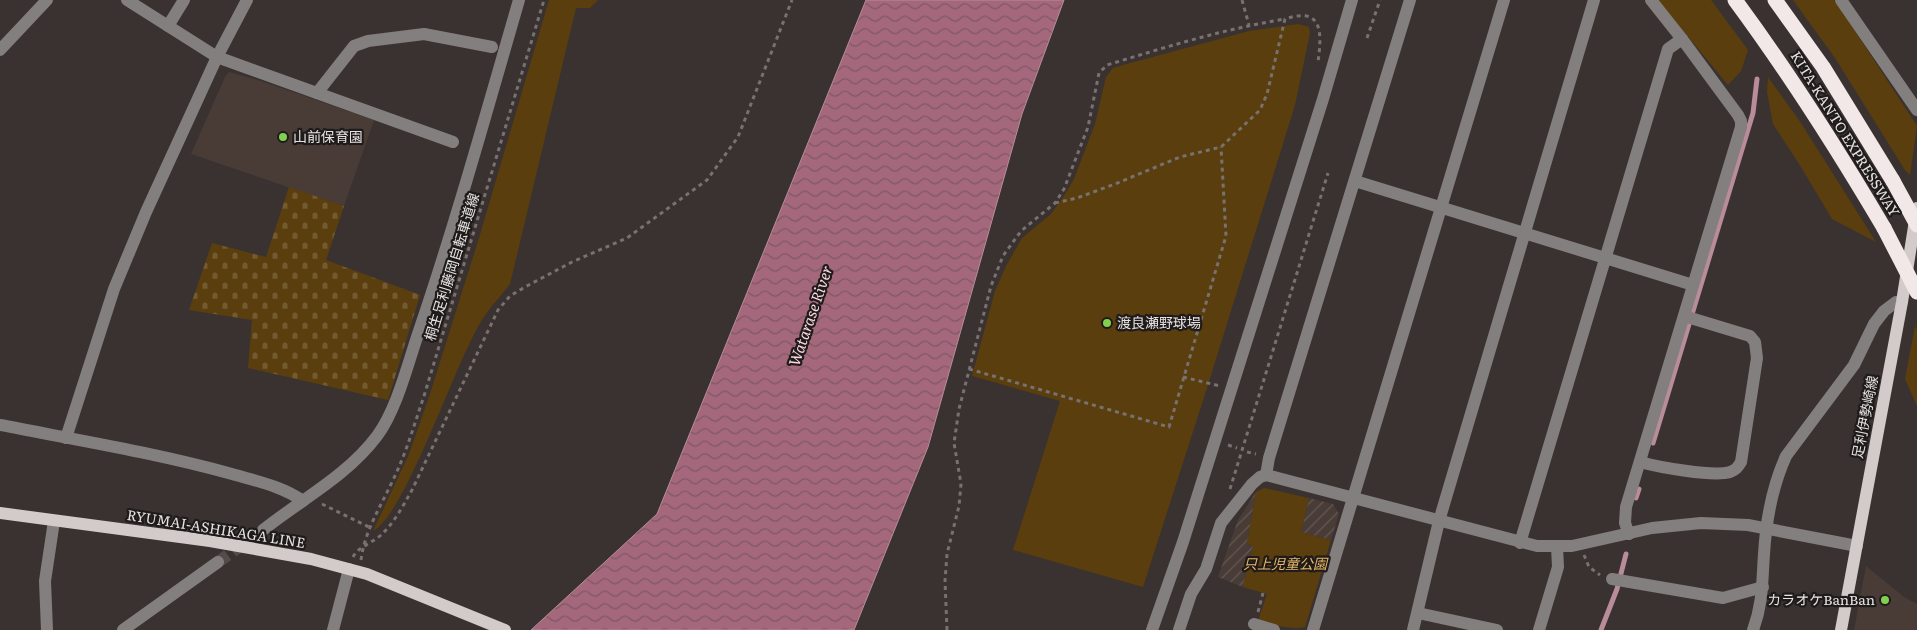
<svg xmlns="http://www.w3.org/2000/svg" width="1917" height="630" viewBox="0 0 1917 630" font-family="Literata,'Noto Sans JP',serif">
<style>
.built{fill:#493c37}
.industrial{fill:url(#industrial-furrows)}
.green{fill:#5b3e0d}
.cemetery{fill:url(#cemetery-stones)}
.water{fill:url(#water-waves);stroke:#b88c9a}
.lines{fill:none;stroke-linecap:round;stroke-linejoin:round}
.stream{stroke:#b88c9a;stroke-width:5}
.minor-tunnel{stroke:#544c4b;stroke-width:12;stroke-dasharray:12 6;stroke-linecap:butt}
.path{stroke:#78716f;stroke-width:3;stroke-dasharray:4 4;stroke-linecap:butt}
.minor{stroke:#837f7f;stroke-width:12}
.major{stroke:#d3caca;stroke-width:12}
.highway{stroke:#f2e8e8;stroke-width:15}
.highway-bridge{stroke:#f2e8e8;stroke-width:15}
.poi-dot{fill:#82d04f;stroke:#1e1b1a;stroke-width:2}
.labels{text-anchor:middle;stroke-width:4.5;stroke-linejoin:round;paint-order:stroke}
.street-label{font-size:14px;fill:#e7e2e1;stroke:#1e1b1a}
.poi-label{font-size:14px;fill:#e7e2e1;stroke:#1e1b1a;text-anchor:start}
.park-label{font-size:14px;font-style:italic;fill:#eab76a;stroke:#1e1b1a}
.water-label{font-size:15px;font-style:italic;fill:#fdd7e3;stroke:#1e1b1a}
</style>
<defs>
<pattern id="industrial-furrows" width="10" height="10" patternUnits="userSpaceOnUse" patternTransform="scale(1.25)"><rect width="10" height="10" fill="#493c37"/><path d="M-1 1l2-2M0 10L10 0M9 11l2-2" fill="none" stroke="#635854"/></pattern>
<pattern id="cemetery-stones" width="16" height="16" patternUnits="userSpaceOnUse" patternTransform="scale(1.25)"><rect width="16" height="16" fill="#5b3e0d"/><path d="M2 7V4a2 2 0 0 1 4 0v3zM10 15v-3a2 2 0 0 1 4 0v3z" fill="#735a30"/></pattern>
<pattern id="water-waves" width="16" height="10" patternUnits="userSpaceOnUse" patternTransform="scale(1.25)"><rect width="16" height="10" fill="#a4677c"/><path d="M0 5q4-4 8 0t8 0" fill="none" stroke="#7e5966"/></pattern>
</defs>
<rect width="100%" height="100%" fill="#3a3230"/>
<g class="built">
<polygon points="229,72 261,81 374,120 344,206 191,154 225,77"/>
<polygon points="1866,566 1904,597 1917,604 1917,630 1854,630"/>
</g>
<g class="industrial">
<polygon points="1256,492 1247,544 1253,546 1243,587 1218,577 1238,520"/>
<polygon points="1309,498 1333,504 1339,514 1331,540 1301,532"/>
</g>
<g class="green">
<path d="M 549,0 L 598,0 L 590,8 L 576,8 L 510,284 C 501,296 490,307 482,320 C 456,360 406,514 373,531 L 409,454 L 429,397 L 479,238 Z"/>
<polygon points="1658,0 1711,0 1748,50 1741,71 1728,85"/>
<polygon points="1793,0 1834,0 1838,5 1917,126 1910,175 1905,170 1835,58"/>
<polygon points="1298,24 1309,27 1310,33 1295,105 1207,388 1143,587 1013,550 1060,401 972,376 995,291 1006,266 1022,238 1051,214 1064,196 1074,179 1095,124 1106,77 1113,68 1123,65 1249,31"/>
<polygon points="1768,77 1801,123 1876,242 1832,219 1801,167 1773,124 1767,92"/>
<polygon points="1915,326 1917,330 1917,406 1905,379"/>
<path d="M 1264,488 L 1309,498 L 1301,532 L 1331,540 L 1305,627 C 1291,630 1273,625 1258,621 L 1267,594 L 1243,587 L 1253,546 L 1247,544 L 1256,492 Z"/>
</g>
<polygon class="cemetery" points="289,187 344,206 326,260 420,295 388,400 248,368 252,320 189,310 212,243 266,257"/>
<polygon class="water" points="866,0 1064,0 1022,114 928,447 854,630 531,630 657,514"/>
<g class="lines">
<g class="stream">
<polyline points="1653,443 1753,113 1757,79"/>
<polyline points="1636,498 1639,489"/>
<polyline points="1601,630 1617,589 1626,554"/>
</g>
<polyline class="minor-tunnel" points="218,562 263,530"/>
<g class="path">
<polyline points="1242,0 1249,25"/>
<polyline points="1367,38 1380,0"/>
<path d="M 1055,203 L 1077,198 L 1115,184 L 1180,157 L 1221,147 L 1260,110 L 1267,94 L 1285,19 C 1323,6 1322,33 1318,62"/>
<polyline points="969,369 1169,427 1226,236 1221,147"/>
<polyline points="1183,377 1220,386"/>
<polyline points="1228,445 1237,448"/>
<polyline points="1247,452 1256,454"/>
<polyline points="1230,489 1328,173"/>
<polyline points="322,504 369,527"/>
<polyline points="1584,555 1589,567 1600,575"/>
<path d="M 353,557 C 358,547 372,543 381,535 C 394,523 403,506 412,490 L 498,310 L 510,296 L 525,287 L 572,262 L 627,238 L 707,180 L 738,137 L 792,0"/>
<path d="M 361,560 C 365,530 380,508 392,482 C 406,454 414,425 424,396 L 544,0"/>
<polyline points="1258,612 1263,593"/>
<path d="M 947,630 L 945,581 L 947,554 L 959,506 L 961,484 L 954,443 L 959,409 L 991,286 L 1003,256 L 1021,231 L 1055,203 L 1064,189 L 1088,127 L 1099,73 L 1107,65 C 1166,47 1224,29 1285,19"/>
</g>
<g class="minor">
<polyline points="127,0 217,57 453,142"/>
<polyline points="1841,0 1917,110"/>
<polyline points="168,26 184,0"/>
<polyline points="0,50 47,0"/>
<polyline points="317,93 354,46 368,41 424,34 492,47"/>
<polyline points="1355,181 1693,285"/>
<path d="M 0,425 C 77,440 156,453 232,474 C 256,481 282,486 303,501"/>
<polyline points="66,438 114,289 146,212 217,57 247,0"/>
<path d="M 1640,462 C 1658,467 1713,477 1730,472 C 1736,470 1738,467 1741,462 L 1757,358 L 1755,342 L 1750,336 L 1684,316"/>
<polyline points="1266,475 1269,458 1410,0"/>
<path d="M 263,530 C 302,499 347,476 377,436 C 397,409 408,363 419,331 C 456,222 487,110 519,0"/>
<polyline points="1629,534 1625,523 1626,507 1741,127 1741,121 1738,115 1682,39 1651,0"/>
<polyline points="1520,543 1668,49 1682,39"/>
<polyline points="1612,579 1723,598 1763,587"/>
<polyline points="1418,613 1497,630"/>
<polyline points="1254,624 1274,630"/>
<polyline points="47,630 45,581 54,521"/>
<polyline points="123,630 218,562"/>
<polyline points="333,630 349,569"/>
<polyline points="1152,630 1183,542 1323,99 1352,0"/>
<polyline points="1179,630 1191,594 1206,569 1221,523 1252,484 1260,477 1266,475 1537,546 1572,546 1652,528 1701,523 1748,525 1857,546"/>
<polyline points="1313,630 1504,0"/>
<polyline points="1413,630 1439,521 1594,0"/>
<polyline points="1539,630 1558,567 1557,547"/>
<path d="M 1753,630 C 1763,603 1762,582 1764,554 C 1766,521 1772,487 1786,456 L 1854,365 L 1874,324 L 1884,311 L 1896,302 L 1902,302"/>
</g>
<g class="major">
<polyline points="0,513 210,541 311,559 367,574 505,630"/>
<polyline points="1841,630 1902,302 1917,208"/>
</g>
<g class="highway">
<path d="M 1735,0 C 1789,73 1838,150 1884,228"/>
<polyline points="1775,0 1823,67 1893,181"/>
</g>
<g class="highway-bridge">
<polyline points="1893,181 1917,225"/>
<polyline points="1884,228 1917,292"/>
</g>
</g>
<g class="poi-dot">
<circle cx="283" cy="137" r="5"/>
<circle cx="1107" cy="323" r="5"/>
<circle cx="1885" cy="600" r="5"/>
</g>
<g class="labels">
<g class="street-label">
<text transform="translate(1845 134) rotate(58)" y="5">KITA-KANTO EXPRESSWAY</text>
<text transform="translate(452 267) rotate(-73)" y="5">桐生足利藤岡自転車道線</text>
<text transform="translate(1865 417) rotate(-79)" y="5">足利伊勢崎線</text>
<text transform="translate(216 529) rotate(9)" y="5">RYUMAI-ASHIKAGA LINE</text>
</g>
<g class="poi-label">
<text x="293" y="142">山前保育園</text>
<text x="1117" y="328">渡良瀬野球場</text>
<text x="1875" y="605" text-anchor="end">カラオケBanBan</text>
</g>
<g class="park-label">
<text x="1285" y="569">只上児童公園</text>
</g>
<g class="water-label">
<text transform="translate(811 316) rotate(-71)" y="5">Watarase River</text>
</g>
</g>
</svg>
